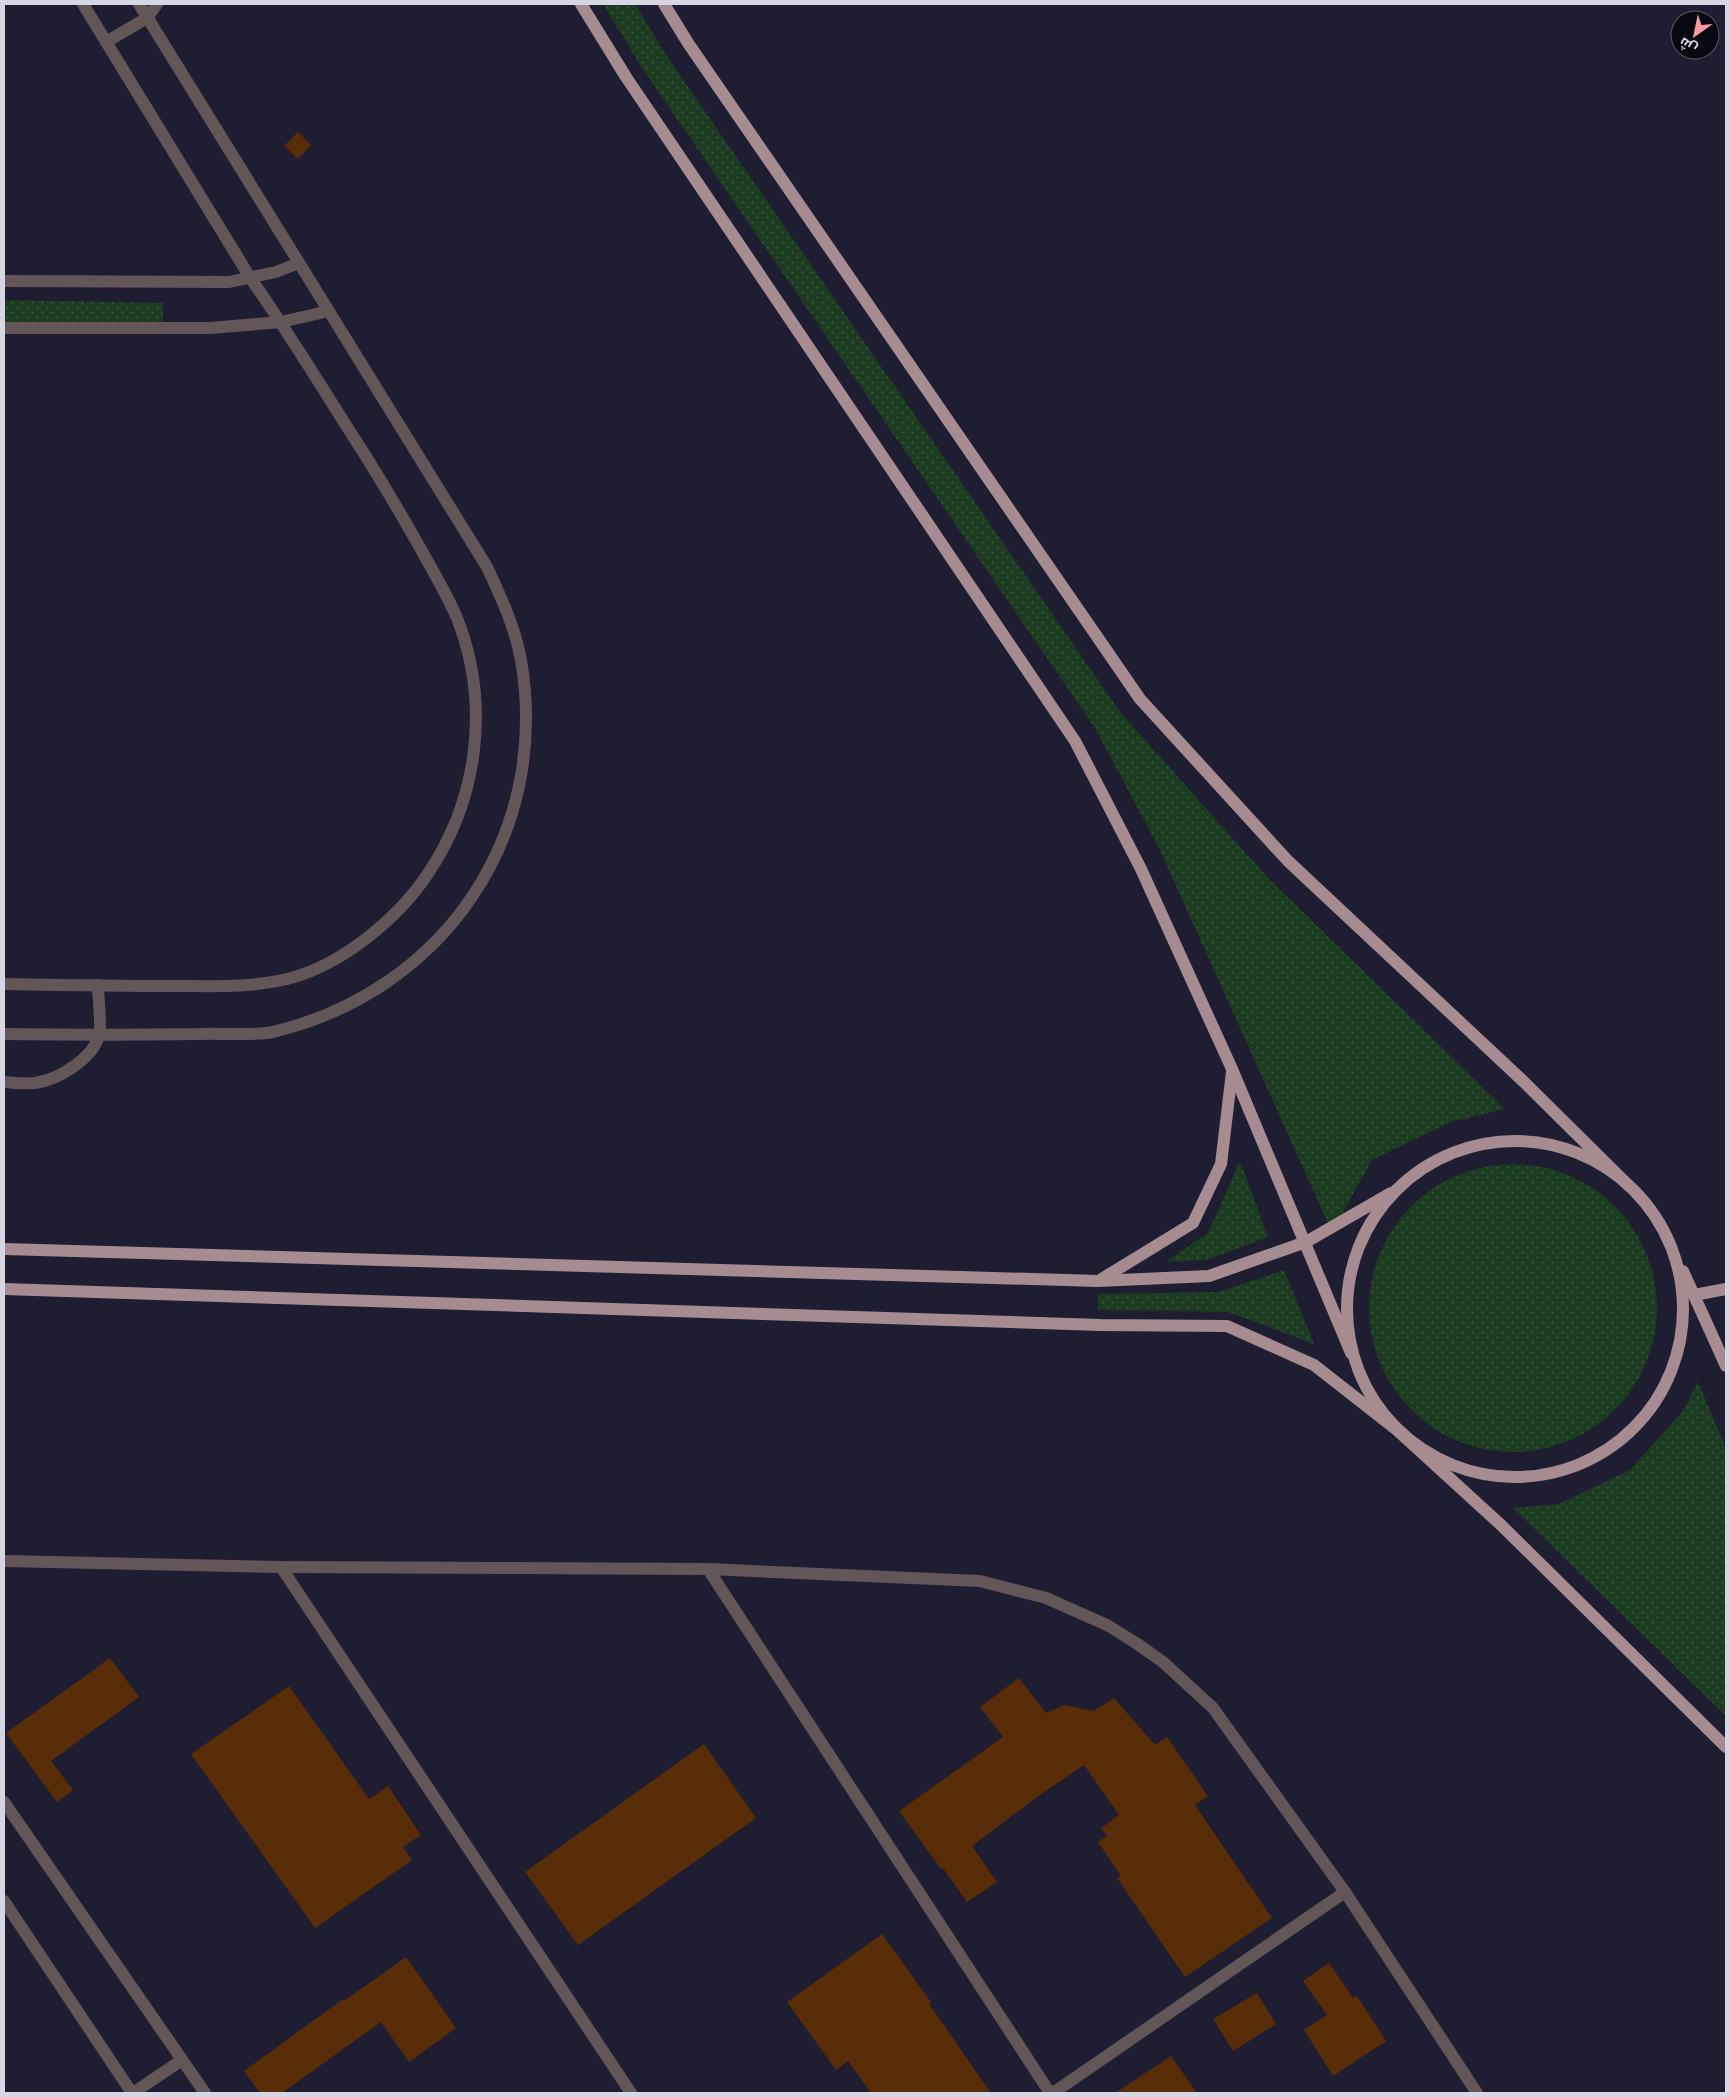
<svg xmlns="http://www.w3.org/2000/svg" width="1730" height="2097" viewBox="0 0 1730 2097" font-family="Raleway,Cairo,sans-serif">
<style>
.grass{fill:url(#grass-dots)}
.building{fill:#582d07}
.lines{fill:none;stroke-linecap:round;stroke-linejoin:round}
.minor{stroke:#635658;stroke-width:12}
.major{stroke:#a68c90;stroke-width:12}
</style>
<defs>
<pattern id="grass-dots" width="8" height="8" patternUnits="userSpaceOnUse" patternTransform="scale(1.25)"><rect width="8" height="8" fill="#1b3c20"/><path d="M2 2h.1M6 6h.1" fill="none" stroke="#3b5740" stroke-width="1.8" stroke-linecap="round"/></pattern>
</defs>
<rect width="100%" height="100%" fill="#1f1d31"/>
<g class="grass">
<polygon points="603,4 635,4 666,55 1120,712 1269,879 1505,1109 1451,1122 1372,1160 1332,1232 1159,848 1095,728 642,68"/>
<polygon points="4,300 163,303 163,327 4,324"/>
<polygon points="1240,1161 1268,1237 1207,1260 1166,1262 1208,1233"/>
<circle cx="1513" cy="1308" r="144"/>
<polygon points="1284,1270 1314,1344 1228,1312 1098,1310 1098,1294 1218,1292"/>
<polygon points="1698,1382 1726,1448 1726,1716 1513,1508 1559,1504 1630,1470 1683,1411"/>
</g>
<g class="building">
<polygon points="298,132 311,145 298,159 284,146"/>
<polygon points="110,1658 139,1697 51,1761 73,1790 57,1802 6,1733"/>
<polygon points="1019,1678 1046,1713 1064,1705 1094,1711 1114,1698 1155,1745 1167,1737 1208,1796 1195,1805 1272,1918 1185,1977 1117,1878 1121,1876 1098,1842 1107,1836 1101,1828 1119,1815 1084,1765 1037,1797 972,1846 997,1882 967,1902 943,1868 941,1869 899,1811 1003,1737 980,1707"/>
<polygon points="289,1686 369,1799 388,1786 421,1835 403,1847 412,1860 315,1928 191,1754"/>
<polygon points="704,1744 756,1818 578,1945 525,1872"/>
<polygon points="882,1934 931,2002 929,2004 991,2093 871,2093 848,2061 836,2070 787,2002"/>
<polygon points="406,1957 456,2028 409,2062 381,2022 282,2093 260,2093 244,2071 343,1999 344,2001"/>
<polygon points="1329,1963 1353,1998 1357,1996 1386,2041 1333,2076 1304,2030 1327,2015 1303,1981"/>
<polygon points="1257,1993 1276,2024 1233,2051 1213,2019"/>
<polygon points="1171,2056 1197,2093 1115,2093"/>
</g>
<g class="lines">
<g class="minor">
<polyline points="106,42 147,18 157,4"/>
<polyline points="4,281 229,282 276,272 299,263"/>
<polyline points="4,328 210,328 281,322 329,311"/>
<path d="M 4,984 C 60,985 117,986 174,986 C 212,986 250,988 287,979 C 341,966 399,918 429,872 C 479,797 490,702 457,618 C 449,599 438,580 428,562 C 408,526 387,490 365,455 C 327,396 291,336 251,279 L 83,4"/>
<path d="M 4,1034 C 69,1035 134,1035 199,1034 C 220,1033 253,1036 273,1032 C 444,991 551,835 521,660 C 515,627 501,597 487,567 L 139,4"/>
<path d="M 4,1082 C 14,1083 25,1084 35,1083 C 58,1080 92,1059 99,1036 C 102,1028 98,996 98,985"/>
<polyline points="4,1561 281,1567 708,1569 980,1581 1046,1598 1107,1625 1136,1643 1163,1662 1213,1708 1345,1892 1477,2093"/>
<polyline points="281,1567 631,2093"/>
<polyline points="708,1569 1050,2093"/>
<polyline points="4,1802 205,2093"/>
<polyline points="4,1901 132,2093"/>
<polyline points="133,2093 182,2060"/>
<polyline points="1053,2093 1345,1892"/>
</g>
<g class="major">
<polyline points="581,4 626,77 1075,741 1141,869 1232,1069 1351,1353"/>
<polyline points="664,4 688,43 1140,699 1288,861 1523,1081 1624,1181"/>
<circle cx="1515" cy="1309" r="168"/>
<polyline points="4,1249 1098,1281 1209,1276 1306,1242 1391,1193"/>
<polyline points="1683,1271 1726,1366"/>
<polyline points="1100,1280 1193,1223 1221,1164 1232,1072"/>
<polyline points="4,1289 1100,1325 1227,1326 1314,1365 1397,1430 1501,1525 1726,1747"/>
<polyline points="1694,1295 1726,1289"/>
</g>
</g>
<rect width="1730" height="2097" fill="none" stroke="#d6d6e4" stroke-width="10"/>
<g transform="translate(1695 35) rotate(213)"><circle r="24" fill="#090811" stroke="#5b5a65"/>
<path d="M0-4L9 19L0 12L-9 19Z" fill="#f49b9f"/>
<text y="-8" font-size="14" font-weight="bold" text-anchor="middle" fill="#d6d6e4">ش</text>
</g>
</svg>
